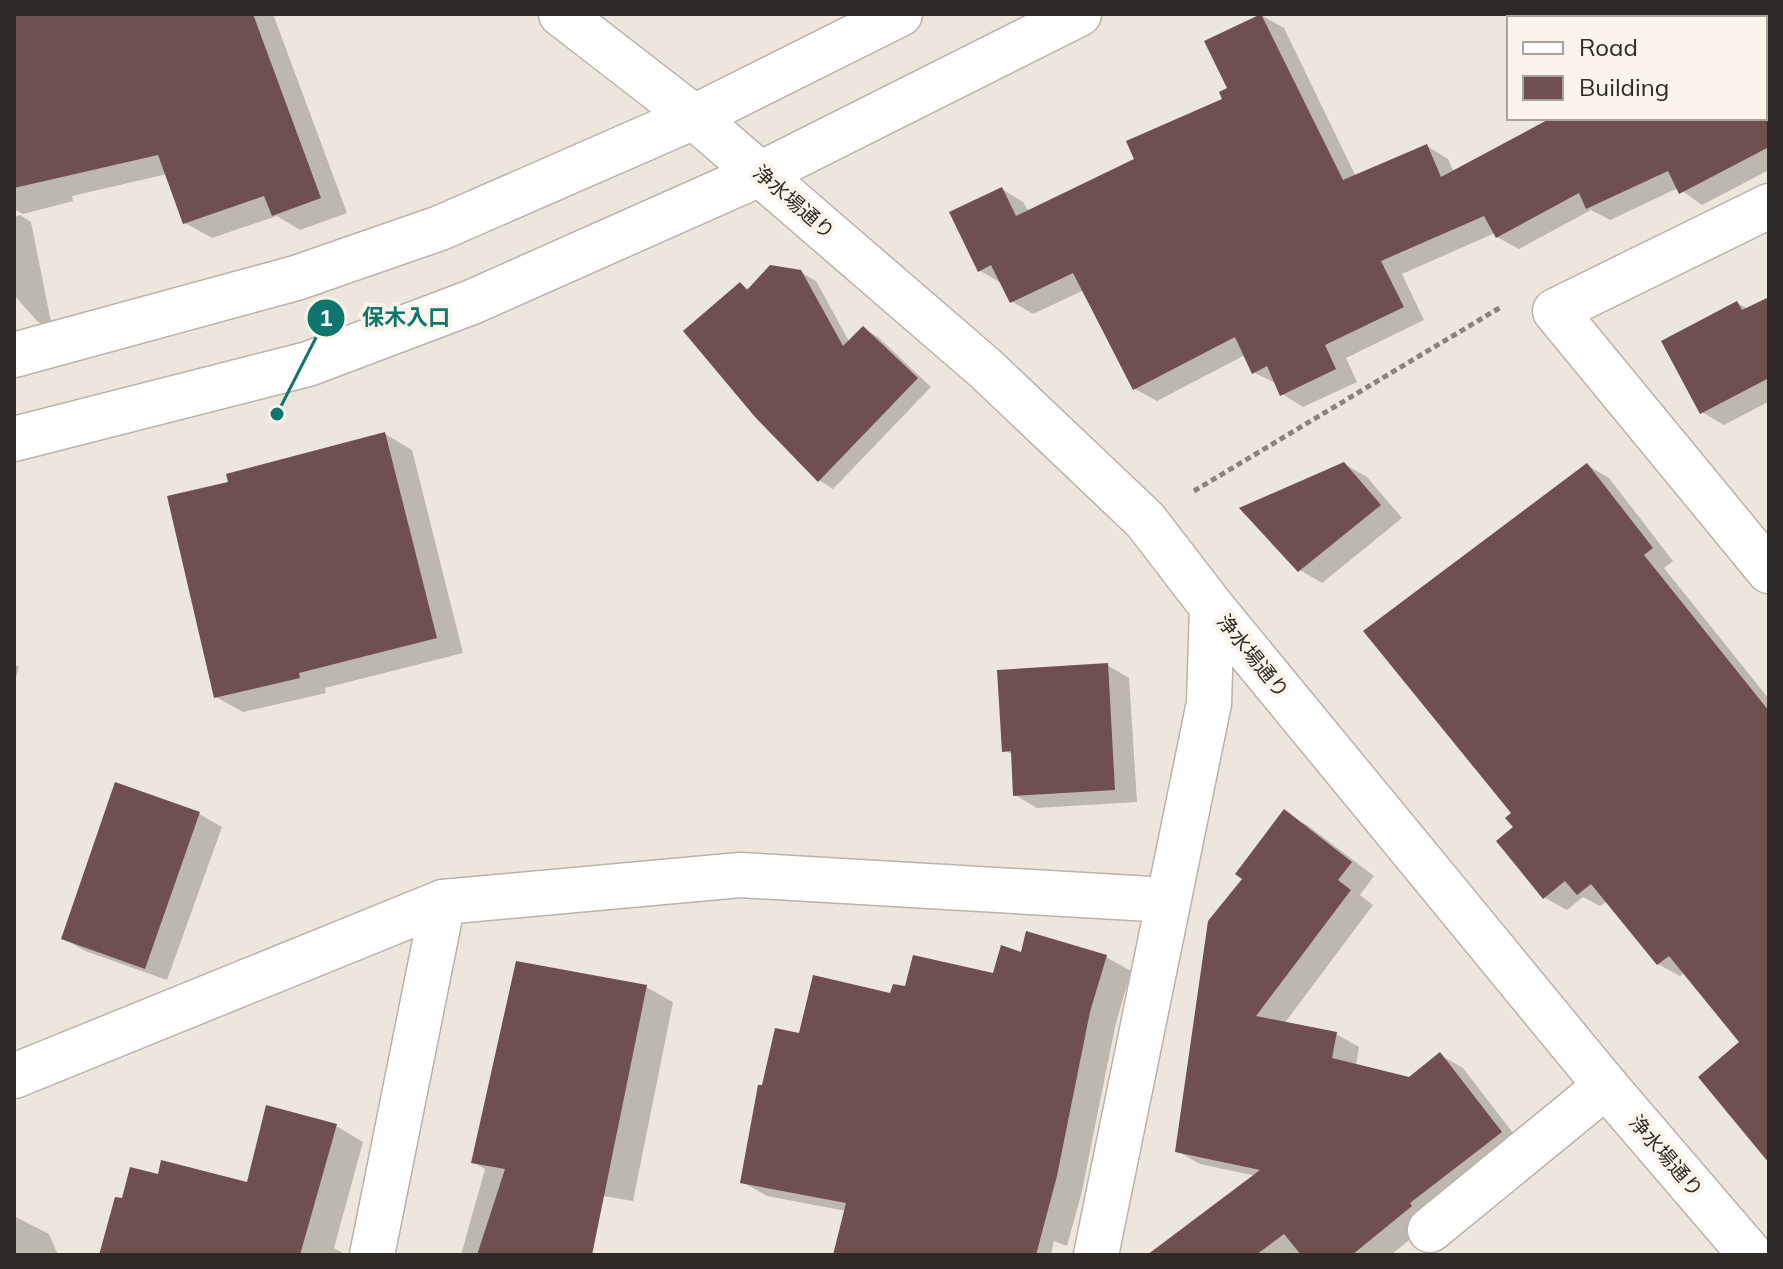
<svg xmlns="http://www.w3.org/2000/svg" width="1783" height="1269" viewBox="0 0 1783 1269" font-family="Mulish,'Noto Sans JP',sans-serif">
<style>
.shadow{fill:#0003}
.building{fill:#70504e}
.lines{fill:none;stroke-linecap:round;stroke-linejoin:round}
.street-casing{stroke:#b9b3aa;stroke-width:47}
.secondary-casing{stroke:#b9b3aa;stroke-width:47}
.primary-casing{stroke:#b9b3aa;stroke-width:47}
.path{stroke:#88837d;stroke-width:5;stroke-dasharray:6 4;stroke-linecap:butt}
.street{stroke:#fff;stroke-width:44}
.secondary{stroke:#fff;stroke-width:44}
.primary{stroke:#fff;stroke-width:44}
.labels{text-anchor:middle;stroke-width:8;stroke-linejoin:round;paint-order:stroke}
.street-label{font-size:20px;fill:#2d2a27;stroke:#faf4ea}
.leader{fill:none;stroke:#0f766e;stroke-width:3}
.callout-dot{fill:#0f766e;stroke:#faf4ea;stroke-width:3}
.mark-label{font-size:24px;text-anchor:middle;font-weight:bold;fill:#fff}
.callout-label{font-size:22px;text-anchor:middle;font-weight:bold;fill:#0f766e;stroke:#faf4ea;stroke-width:8;stroke-linejoin:round;paint-order:stroke}
</style>
<rect width="100%" height="100%" fill="#ece6dc"/>
<g class="shadow">
<polygon points="14,14 273,14 347,213 300,230 277,216 212,238 185,223 167,174 72,196 73,201 23,214 14,209"/>
<polygon points="1263,16 1284,28 1356,177 1427,146 1448,159 1454,172 1556,118 1765,118 1765,57 1769,55 1769,170 1702,205 1678,188 1610,220 1591,210 1519,249 1497,237 1495,233 1402,274 1424,320 1346,358 1357,382 1303,407 1282,394 1277,384 1253,372 1245,355 1157,401 1135,389 1084,290 1033,314 1011,301 1001,283 979,270 1002,189 1023,202 1029,212 1137,160 1225,100 1229,89 1207,42"/>
<polygon points="20,215 31,222 52,327 49,328 37,321 14,295 14,217"/>
<polygon points="800,272 816,281 850,343 863,328 878,337 931,387 833,489 819,480 740,284 750,290"/>
<polygon points="1769,299 1769,404 1768,402 1724,425 1702,412 1737,303 1748,309"/>
<polygon points="385,434 412,450 463,653 325,688 326,693 243,712 216,697 230,484"/>
<polygon points="1344,464 1367,477 1402,518 1322,583 1300,570"/>
<polygon points="1587,465 1609,478 1673,561 1664,568 1769,699 1769,1156 1742,1042 1685,972 1680,976 1658,964 1607,901 1600,906 1583,897 1567,910 1545,898 1499,841 1516,827 1514,813"/>
<polygon points="14,664 19,667 14,684"/>
<polygon points="1107,665 1129,678 1137,802 1037,808 1015,795 1013,755 1004,750"/>
<polygon points="116,785 199,814 222,827 167,980 85,951 63,938"/>
<polygon points="1284,812 1307,825 1374,876 1360,895 1373,905 1284,1024 1336,1034 1359,1047 1356,1066 1410,1079 1440,1055 1463,1068 1523,1146 1391,1255 1151,1255 1256,1176 1200,1164 1177,1151 1245,878"/>
<polygon points="1022,954 1106,957 1131,971 1115,1027 1082,1191 1067,1246 1054,1241 1051,1255 835,1255 846,1211 767,1196 742,1182 764,1088 800,1036 907,988 994,975"/>
<polygon points="646,987 673,1002 633,1201 586,1193 570,1255 461,1255 485,1169 473,1162"/>
<polygon points="336,1126 363,1142 334,1248 346,1255 101,1255 123,1200 159,1177 248,1184"/>
<polygon points="14,1216 49,1234 58,1255 14,1255"/>
</g>
<g class="building">
<polygon points="14,14 253,14 321,198 272,216 264,196 183,224 158,155 14,188"/>
<polygon points="1261,14 1343,180 1427,144 1441,177 1551,118 1769,118 1769,147 1679,194 1668,171 1586,209 1579,193 1496,238 1484,216 1381,261 1404,307 1325,345 1336,369 1280,396 1267,366 1252,374 1235,337 1133,390 1073,273 1010,303 991,265 978,272 949,212 1002,187 1016,216 1134,159 1126,141 1222,99 1219,92 1227,88 1204,41"/>
<polygon points="770,265 801,270 843,346 863,326 918,378 818,482 755,417 683,331 740,282 747,290"/>
<polygon points="1769,297 1769,378 1700,414 1661,341 1737,301 1742,310"/>
<polygon points="385,432 437,638 299,673 300,678 214,698 167,496 228,482 226,474"/>
<polygon points="1344,462 1381,505 1298,572 1239,508"/>
<polygon points="1587,463 1653,548 1644,555 1769,711 1769,1163 1698,1077 1739,1042 1669,956 1657,965 1591,884 1577,895 1565,881 1543,899 1496,841 1513,827 1505,818 1511,813 1363,631"/>
<polygon points="1108,663 1115,790 1013,796 1011,751 1002,752 997,670"/>
<polygon points="115,782 200,812 145,969 61,939"/>
<polygon points="1284,809 1352,862 1338,880 1351,890 1256,1016 1337,1032 1332,1058 1409,1077 1440,1052 1502,1132 1410,1203 1412,1206 1352,1255 1301,1255 1284,1234 1256,1255 1147,1255 1260,1170 1175,1152 1208,921 1242,879 1235,874"/>
<polygon points="1026,931 1107,955 1090,1012 1057,1176 1036,1255 833,1255 846,1203 740,1183 758,1085 762,1085 775,1028 799,1033 813,975 890,993 893,984 905,986 913,955 993,973 1001,945 1021,952"/>
<polygon points="516,961 647,985 592,1255 477,1255 505,1169 471,1163"/>
<polygon points="266,1105 337,1124 300,1255 99,1255 115,1197 122,1198 130,1167 158,1174 161,1160 247,1182"/>
</g>
<g class="lines">
<g class="street-casing">
<g id="street">
<polyline points="1769,206 1555,311 1769,571"/>
<polyline points="14,1076 443,902 740,875 1168,900"/>
<polyline points="1430,1230 1606,1086"/>
<polyline points="372,1255 443,902"/>
</g>
</g>
<g class="secondary-casing">
<g id="secondary">
<polyline points="561,14 694,117 900,14"/>
<polyline points="762,173 1079,14"/>
</g>
</g>
<g class="primary-casing">
<g id="primary">
<polyline points="14,355 296,278 440,228 694,117 986,369 1145,520 1212,607 1606,1086 1751,1255"/>
<polyline points="14,439 308,364 472,302 762,173"/>
<polyline points="1096,1255 1209,703 1212,607"/>
</g>
</g>
<polyline class="path" points="1194,491 1501,307"/>
<use href="#street" class="street"/>
<use href="#secondary" class="secondary"/>
<use href="#primary" class="primary"/>
</g>
<g class="labels">
<g class="street-label">
<text transform="translate(794 202) rotate(41)" y="7">浄水場通り</text>
<text transform="translate(1253 656) rotate(51)" y="7">浄水場通り</text>
<text transform="translate(1666 1156) rotate(49)" y="7">浄水場通り</text>
</g>
</g>
<path class="leader" d="M277 414L326 318"/>
<g class="callout-dot">
<circle cx="277" cy="414" r="8"/>
<circle cx="326" cy="318" r="20"/>
</g>
<g class="mark-label">
<text x="326" y="326">1</text>
</g>
<g class="callout-label">
<text x="406" y="325">保木入口</text>
</g>
<rect width="1783" height="1269" fill="none" stroke="#2d2a27" stroke-width="32"/>
<rect x="1507" y="16" width="260" height="104" fill="#faf4ea" stroke="#a8a39c" stroke-width="2"/>
<rect x="1523" y="42" width="40" height="12" fill="#ffffff" stroke="#a8a39c" stroke-width="2"/>
<text x="1579" y="56" font-size="24" fill="#2d2a27">Road</text>
<rect x="1523" y="76" width="40" height="24" fill="#70504e" stroke="#a8a39c" stroke-width="2"/>
<text x="1579" y="96" font-size="24" fill="#2d2a27">Building</text>
</svg>
